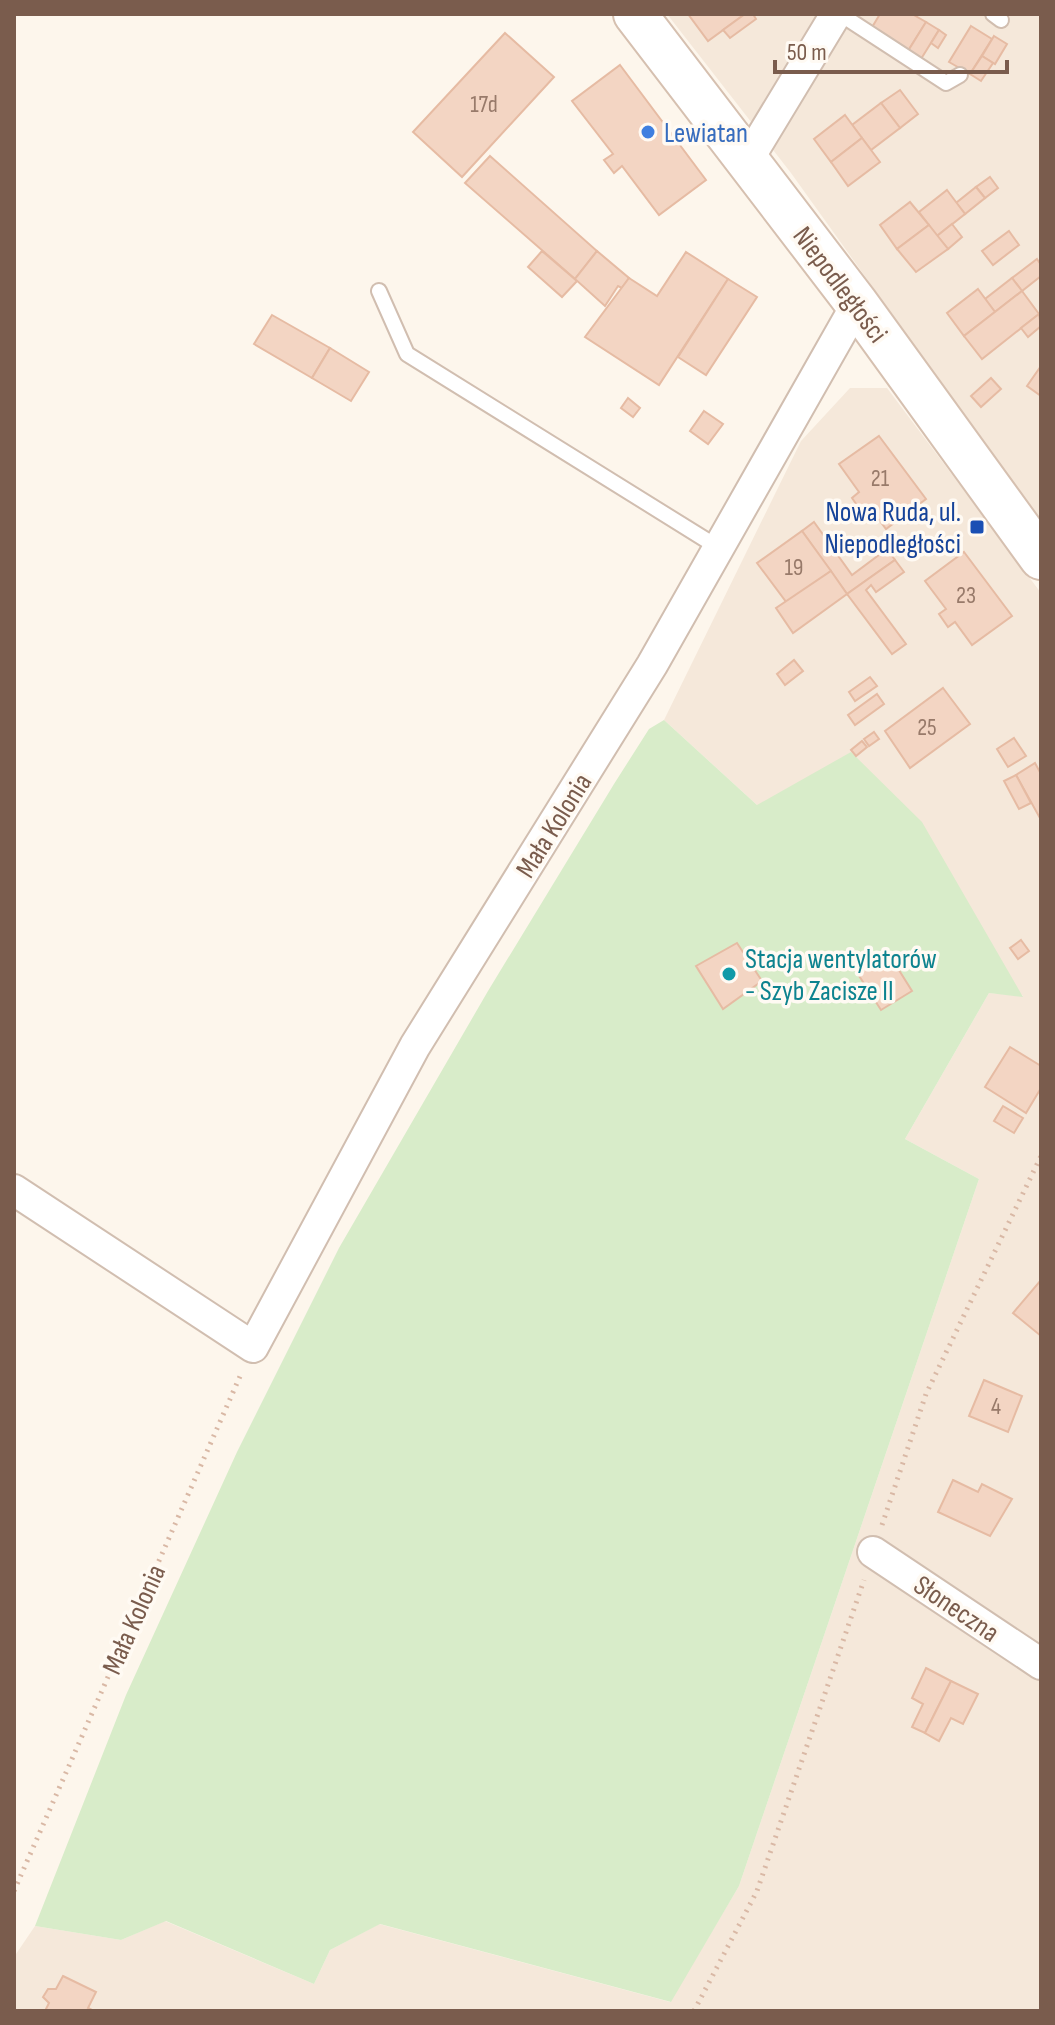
<svg xmlns="http://www.w3.org/2000/svg" width="1055" height="2025" viewBox="0 0 1055 2025" font-family="'Sofia Sans Condensed',sans-serif">
<style>
.residential{fill:#f5e8da}
.green{fill:#d8ecc9}
.building{fill:#f3d5c3;stroke:#e6bba3;stroke-width:2}
.lines{fill:none;stroke-linecap:round;stroke-linejoin:round}
.lane-casing{stroke:#d1beb0;stroke-width:18}
.street-casing{stroke:#d1beb0;stroke-width:34}
.secondary-casing{stroke:#d6c0b0;stroke-width:46}
.path{stroke:#d9b8a5;stroke-width:5;stroke-dasharray:2 6;stroke-linecap:butt}
.lane{stroke:#fff;stroke-width:14}
.street{stroke:#fff;stroke-width:30}
.secondary{stroke:#fff;stroke-width:42}
.shop-dot{fill:#3f7fe0;stroke:#fffaf3;stroke-width:3}
.transit-dot{fill:#1a4fb4;stroke:#fffaf3;stroke-width:3}
.culture-dot{fill:#0f9aa8;stroke:#fffaf3;stroke-width:3}
.labels{text-anchor:middle;stroke-width:7;stroke-linejoin:round;paint-order:stroke}
.number-label{font-size:24px;fill:#987a6a}
.shop-label{font-size:28px;fill:#366cbe;stroke:#fffaf3;text-anchor:start}
.street-label{font-size:28px;fill:#7a5c4d;stroke:#fffaf3}
.transit-label{font-size:28px;fill:#164399;stroke:#fffaf3;text-anchor:end}
.culture-label{font-size:28px;fill:#0d838f;stroke:#fffaf3;text-anchor:start}
</style>
<rect width="100%" height="100%" fill="#fdf6ec"/>
<g class="residential">
<polygon points="667,14 1041,14 1041,522 791,173"/>
<polygon points="850,388 887,388 1041,593 1041,2011 14,2011 14,1957 35,1926 121,1940 165,1921 314,1984 330,1950 379,1924 670,2002 739,1886 979,1179 905,1139 989,993 1023,996 757,805 664,720 801,441"/>
</g>
<polygon class="green" points="664,720 757,805 851,752 922,822 1023,997 989,993 905,1139 979,1179 739,1886 671,2002 380,1924 330,1950 314,1984 166,1921 121,1940 35,1926 126,1695 237,1452 339,1248 488,991 614,784 649,729"/>
<g class="building">
<polygon points="688,14 745,14 708,41"/>
<polygon points="745,14 753,14 756,19 730,38 723,30"/>
<polygon points="880,14 912,14 926,22 908,51 871,29"/>
<polygon points="926,22 939,30 921,59 908,51"/>
<polygon points="971,26 992,39 970,74 949,62"/>
<polygon points="939,30 946,35 938,48 931,43"/>
<polygon points="505,33 554,77 462,177 413,132"/>
<polygon points="994,36 1007,44 995,64 982,56"/>
<polygon points="982,56 993,63 981,81 970,74"/>
<polygon points="620,65 706,180 659,215 622,166 614,173 604,160 613,154 572,101"/>
<polygon points="900,90 918,114 900,128 881,103"/>
<polygon points="881,103 900,128 871,150 852,125"/>
<polygon points="845,115 862,138 831,162 814,139"/>
<polygon points="862,138 880,162 848,186 831,162"/>
<polygon points="490,156 597,251 575,279 465,183"/>
<polygon points="990,177 998,188 985,198 976,187"/>
<polygon points="976,187 985,198 965,214 956,203"/>
<polygon points="947,190 965,214 937,236 919,212"/>
<polygon points="910,202 929,225 897,249 880,225"/>
<polygon points="952,224 962,237 948,249 937,236"/>
<polygon points="929,225 948,249 916,272 897,249"/>
<polygon points="1009,231 1019,245 993,265 982,251"/>
<polygon points="542,251 577,281 562,297 528,267"/>
<polygon points="597,251 629,278 622,288 618,286 605,306 575,279"/>
<polygon points="686,252 728,279 659,385 585,337 629,278 657,296"/>
<polygon points="1037,259 1041,265 1041,276 1022,291 1012,278"/>
<polygon points="1012,278 1022,291 995,312 985,299"/>
<polygon points="728,279 757,297 706,375 678,357"/>
<polygon points="978,289 995,312 964,336 947,313"/>
<polygon points="1022,291 1039,314 982,359 964,336"/>
<polygon points="1039,314 1041,326 1028,337 1021,328"/>
<polygon points="272,315 330,348 312,378 254,344"/>
<polygon points="330,348 369,372 351,401 312,378"/>
<polygon points="1041,366 1041,396 1027,386"/>
<polygon points="991,378 1001,389 981,407 971,396"/>
<polygon points="628,398 640,408 633,417 621,408"/>
<polygon points="704,411 723,424 708,444 690,431"/>
<polygon points="879,436 926,499 886,529 869,506 861,511 852,498 859,492 839,464"/>
<polygon points="814,522 852,575 887,549 895,560 847,594 802,531"/>
<polygon points="802,531 831,571 787,603 757,563"/>
<polygon points="964,552 1012,616 972,645 955,622 948,627 939,614 946,609 925,581"/>
<polygon points="895,560 904,572 876,592 871,585 866,590 906,644 892,654 847,594"/>
<polygon points="831,571 847,594 793,633 776,608"/>
<polygon points="794,660 803,671 785,685 777,674"/>
<polygon points="870,677 877,686 855,701 849,692"/>
<polygon points="943,688 970,724 910,768 885,731"/>
<polygon points="877,694 884,704 855,725 848,715"/>
<polygon points="874,732 879,739 869,746 864,739"/>
<polygon points="1014,738 1026,756 1008,767 997,749"/>
<polygon points="862,741 867,747 856,756 851,750"/>
<polygon points="1035,763 1041,774 1041,820 1016,775"/>
<polygon points="1016,775 1031,803 1019,809 1004,781"/>
<polygon points="1021,940 1029,951 1018,959 1010,948"/>
<polygon points="737,943 762,981 723,1009 696,966"/>
<polygon points="887,951 912,991 881,1010 856,971"/>
<polygon points="1010,1047 1041,1066 1041,1088 1026,1113 985,1087"/>
<polygon points="1003,1106 1023,1118 1014,1133 994,1121"/>
<polygon points="1041,1280 1041,1336 1013,1313"/>
<polygon points="984,1380 1022,1396 1008,1432 969,1416"/>
<polygon points="953,1480 978,1492 982,1484 1012,1499 990,1536 938,1512"/>
<polygon points="926,1668 951,1681 925,1733 912,1727 923,1704 912,1698"/>
<polygon points="951,1681 978,1694 963,1724 951,1718 939,1741 925,1733"/>
<polygon points="63,1976 96,1992 88,2008 94,2011 45,2011 49,2003 43,1997 48,1989 56,1989"/>
</g>
<g class="lines">
<g class="lane-casing">
<g id="lane">
<polyline points="840,14 946,83 960,75"/>
<polyline points="993,14 1001,20"/>
<polyline points="379,291 407,354 719,548"/>
</g>
</g>
<g class="street-casing">
<g id="street">
<polyline points="747,161 836,14"/>
<polyline points="14,1190 253,1347 415,1046 652,665 857,304"/>
<polyline points="873,1552 1041,1664"/>
</g>
</g>
<g class="secondary-casing">
<polyline id="secondary" points="635,14 857,304 1041,558"/>
</g>
<g class="path">
<polyline points="882,1525 926,1394 1041,1156"/>
<polyline points="14,1891 241,1374"/>
<polyline points="694,2011 757,1891 864,1580"/>
</g>
<use href="#lane" class="lane"/>
<use href="#street" class="street"/>
<use href="#secondary" class="secondary"/>
</g>
<circle class="shop-dot" cx="648" cy="132" r="8"/>
<rect class="transit-dot" x="969" y="519" width="16" height="16" rx="4"/>
<circle class="culture-dot" cx="729" cy="974" r="8"/>
<g class="labels">
<g class="number-label">
<text x="484" y="112">17d</text>
<text x="880" y="486">21</text>
<text x="794" y="575">19</text>
<text x="966" y="603">23</text>
<text x="927" y="735">25</text>
<text x="996" y="1414">4</text>
</g>
<g class="shop-label">
<text x="664" y="142">Lewiatan</text>
</g>
<g class="street-label">
<text transform="translate(841 284) rotate(53)" y="10">Niepodległości</text>
<text transform="translate(553 825) rotate(-58)" y="10">Mała Kolonia</text>
<text transform="translate(957 1608) rotate(34)" y="10">Słoneczna</text>
<text transform="translate(133 1619) rotate(-66)" y="10">Mała Kolonia</text>
</g>
<g class="transit-label">
<text x="961" y="521">Nowa Ruda, ul.<tspan x="961" dy="32">Niepodległości</tspan></text>
</g>
<g class="culture-label">
<text x="745" y="968">Stacja wentylatorów<tspan x="745" dy="32">- Szyb Zacisze II</tspan></text>
</g>
</g>
<rect width="1055" height="2025" fill="none" stroke="#7a5c4d" stroke-width="32"/>
<path d="M775 60v12h232v-12" fill="none" stroke="#7a5c4d" stroke-width="4"/>
<text x="787" y="60" font-size="24" fill="#7a5c4d" stroke="#fffaf3" stroke-width="6" paint-order="stroke">50 m</text>
</svg>
